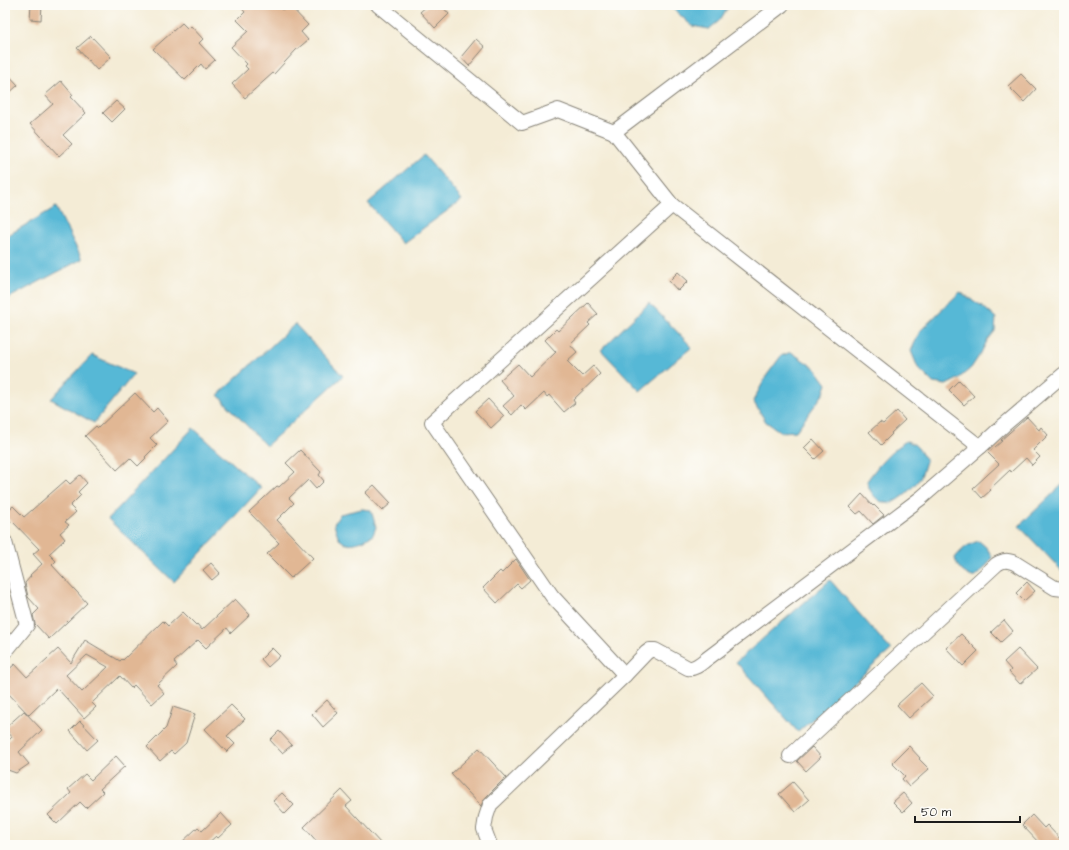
<svg xmlns="http://www.w3.org/2000/svg" width="1069" height="850" viewBox="0 0 1069 850" font-family="'Architects Daughter',sans-serif">
<style>
.water{fill:#57b8d6;stroke:#3a6a79}
.building{fill:#e1b794;fill-rule:evenodd}
.lines{fill:none;stroke-linecap:round;stroke-linejoin:round}
.minor-casing{stroke:#888479;stroke-width:16}
.minor{stroke:#fff;stroke-width:14}
</style>
<rect width="100%" height="100%" fill="#fdfcf7"/>
<filter id="ink" filterUnits="userSpaceOnUse"><feTurbulence type="fractalNoise" baseFrequency=".025" numOctaves="2"/><feDisplacementMap in="SourceGraphic" scale="8" xChannelSelector="R" yChannelSelector="G"/><feConvolveMatrix kernelMatrix="1 2 1 2 8 2 1 2 1" color-interpolation-filters="sRGB"/></filter>
<filter id="wash" filterUnits="userSpaceOnUse"><feTurbulence type="fractalNoise" baseFrequency=".012" numOctaves="4" result="noise"/><feDisplacementMap in="SourceGraphic" scale="16" xChannelSelector="R" yChannelSelector="G"/><feGaussianBlur stdDeviation="0.9" result="paint"/><feColorMatrix in="noise" values="0 0 0 0 0 0 0 0 0 0 0 0 0 0 0 0 0 1.4 0 .05"/><feComposite in="paint" operator="in"/></filter>
<g filter="url(#wash)">
<rect width="100%" height="100%" fill="#f4ecd6"/>
<g class="water">
<polygon points="669,5 730,5 719,21 709,29 692,26"/>
<polygon points="424,155 462,200 403,243 368,203"/>
<polygon points="56,207 82,259 5,300 5,237"/>
<polygon points="960,292 982,306 996,318 995,331 987,341 981,353 971,368 958,379 946,385 933,383 918,368 911,351 920,331"/>
<polygon points="649,303 692,347 640,391 601,350"/>
<polygon points="295,324 343,376 266,446 218,395"/>
<polygon points="791,352 816,369 827,384 824,393 796,431 781,432 766,422 753,401 767,375 781,356"/>
<polygon points="92,355 134,374 94,423 51,399"/>
<polygon points="193,428 261,488 174,582 108,519"/>
<path d="M 906,441 C 917,443 920,451 926,461 C 924,467 922,476 918,481 C 912,488 901,499 893,502 C 880,507 869,493 867,481 C 878,465 890,452 906,441 Z"/>
<polygon points="1064,483 1064,573 1019,526"/>
<polygon points="362,509 371,510 376,527 373,535 363,541 355,543 346,544 339,539 334,524 340,514"/>
<path d="M 979,541 L 987,548 L 992,557 C 987,566 981,574 972,577 C 963,573 957,568 955,558 C 962,549 968,544 979,541 Z"/>
<polygon points="830,580 891,650 798,732 736,662"/>
</g>
<g id="blocks">
<g class="building">
<polygon points="31,5 42,5 41,20 30,19"/>
<polygon points="239,5 278,5 283,10 289,5 308,25 301,32 308,40 296,50 274,74 273,73 245,98 232,84 248,69 245,66 247,64 231,47 248,31 237,20 245,12"/>
<polygon points="428,5 441,5 449,14 435,28 420,12"/>
<polygon points="182,23 188,29 191,26 203,39 199,43 215,60 205,69 201,64 185,80 153,49"/>
<polygon points="91,36 111,57 97,70 77,48"/>
<polygon points="476,39 485,47 469,66 461,57"/>
<polygon points="5,71 18,85 5,97"/>
<polygon points="1021,74 1036,89 1024,102 1008,86"/>
<polygon points="61,81 73,95 71,97 86,113 63,135 72,144 59,156 30,124 53,104 45,95"/>
<polygon points="116,101 125,109 112,122 103,113"/>
<polygon points="678,272 688,281 678,291 669,281"/>
<polygon points="588,303 598,314 588,323 590,325 570,344 577,352 567,361 582,376 593,366 600,374 573,400 575,403 564,412 549,395 547,397 544,393 526,410 521,405 512,415 503,406 514,396 500,380 518,364 530,377 556,352 545,340 556,329 558,331"/>
<polygon points="959,380 974,396 964,405 949,390"/>
<polygon points="135,393 153,412 157,408 168,421 150,438 157,445 145,457 146,458 138,466 130,458 117,470 85,436 96,426 98,428"/>
<polygon points="488,399 504,416 491,428 475,411"/>
<polygon points="897,411 905,420 891,433 892,434 881,445 869,432 880,422 883,424"/>
<polygon points="1027,417 1039,430 1041,427 1048,435 1033,450 1040,457 1032,465 1026,458 1011,472 1010,470 990,489 991,490 982,498 973,488 999,464 988,453 1002,441 1001,440"/>
<polygon points="813,439 824,451 815,459 804,448"/>
<polygon points="300,450 321,472 319,475 324,481 316,489 308,480 289,498 294,503 277,520 313,558 291,578 267,554 279,543 249,512 277,486 279,487 295,472 286,463"/>
<polygon points="80,475 87,483 78,492 81,495 70,506 76,512 65,522 69,525 60,533 65,539 49,554 56,561 52,565 87,603 49,639 35,624 33,615 39,609 28,597 25,583 31,576 30,575 42,564 33,554 39,549 13,522 12,523 5,515 5,513 13,506 24,517 66,480 70,484"/>
<polygon points="374,485 391,503 382,511 365,493"/>
<polygon points="862,494 873,506 874,505 884,515 873,524 861,511 857,514 850,507"/>
<polygon points="516,559 530,580 521,588 517,584 497,603 483,588 500,571 502,573"/>
<polygon points="211,563 220,573 212,580 203,570"/>
<polygon points="1027,582 1035,591 1024,601 1016,593"/>
<path d="M 235,599 L 250,615 L 231,633 L 227,628 L 206,648 L 198,640 L 174,662 L 177,666 L 157,685 L 164,693 L 152,704 L 134,685 L 131,688 L 120,676 L 92,703 L 96,707 L 84,718 L 57,688 L 29,715 L 5,690 L 5,673 L 15,664 L 27,677 L 58,649 L 71,663 L 85,640 L 120,661 L 122,659 L 123,660 L 163,621 L 168,626 L 183,612 L 196,625 L 197,624 L 202,630 ZM 87,655 L 108,667 L 82,692 L 66,675 Z"/>
<polygon points="1004,620 1013,631 1001,642 991,632"/>
<polygon points="961,634 978,651 963,666 946,648"/>
<polygon points="272,648 280,656 268,667 261,659"/>
<polygon points="1018,649 1037,669 1020,684 1009,672 1011,670 1004,662"/>
<polygon points="921,683 933,696 909,718 897,705"/>
<polygon points="327,700 338,713 323,727 312,714"/>
<polygon points="231,705 245,719 227,736 235,744 227,752 205,729"/>
<polygon points="173,707 195,714 186,743 174,754 171,751 160,761 147,747 166,728"/>
<polygon points="24,711 42,730 19,752 29,764 16,773 5,769 5,744 12,737 5,728"/>
<polygon points="80,721 98,740 87,750 70,731"/>
<polygon points="279,731 292,745 282,753 270,740"/>
<polygon points="909,746 920,758 919,759 929,769 909,787 902,779 905,776 892,763"/>
<polygon points="812,747 821,757 806,771 797,761"/>
<polygon points="479,748 506,777 484,799 481,806 451,774"/>
<polygon points="116,756 125,766 100,789 103,792 86,808 80,802 57,824 48,815 71,793 68,789 85,774 91,780"/>
<polygon points="793,782 809,800 795,812 779,794"/>
<polygon points="342,790 352,801 346,806 382,845 320,845 304,827"/>
<polygon points="282,793 294,805 285,814 273,801"/>
<polygon points="903,793 912,803 903,812 893,802"/>
<polygon points="221,813 232,825 218,838 216,836 206,845 179,845 198,827 202,831"/>
<polygon points="1032,815 1044,828 1047,825 1064,843 1064,845 1041,845 1022,825"/>
</g>
</g>
</g>
<g filter="url(#ink)">
<use href="#blocks" fill-opacity="0" stroke="#888479" stroke-width="1"/>
<g class="lines">
<g class="minor-casing">
<g id="minor">
<polyline points="378,5 522,123 558,110 614,132 782,5"/>
<polyline points="614,132 672,205 980,447"/>
<path d="M 672,205 L 432,422 L 552,596 L 625,675 L 646,653 L 650,650 L 655,650 L 688,668 C 694,669 699,665 704,661 L 921,498 L 980,447 L 1004,425 L 1064,374"/>
<polyline points="5,542 27,625 5,652"/>
<path d="M 790,756 L 997,564 C 1004,560 1007,560 1015,563 L 1055,588 L 1064,589"/>
<polyline points="490,845 484,829 486,817 490,805 625,675"/>
</g>
</g>
<use href="#minor" class="minor"/>
</g>
</g>
<rect width="1069" height="850" fill="none" stroke="#fdfcf7" stroke-width="20"/>
<path d="M915 816v6h105v-6" fill="none" stroke="#1c1c1c" stroke-width="2"/>
<text x="921" y="816" font-size="12" fill="#1c1c1c" stroke="#fdfcf7" stroke-width="3" paint-order="stroke">50 m</text>
</svg>
